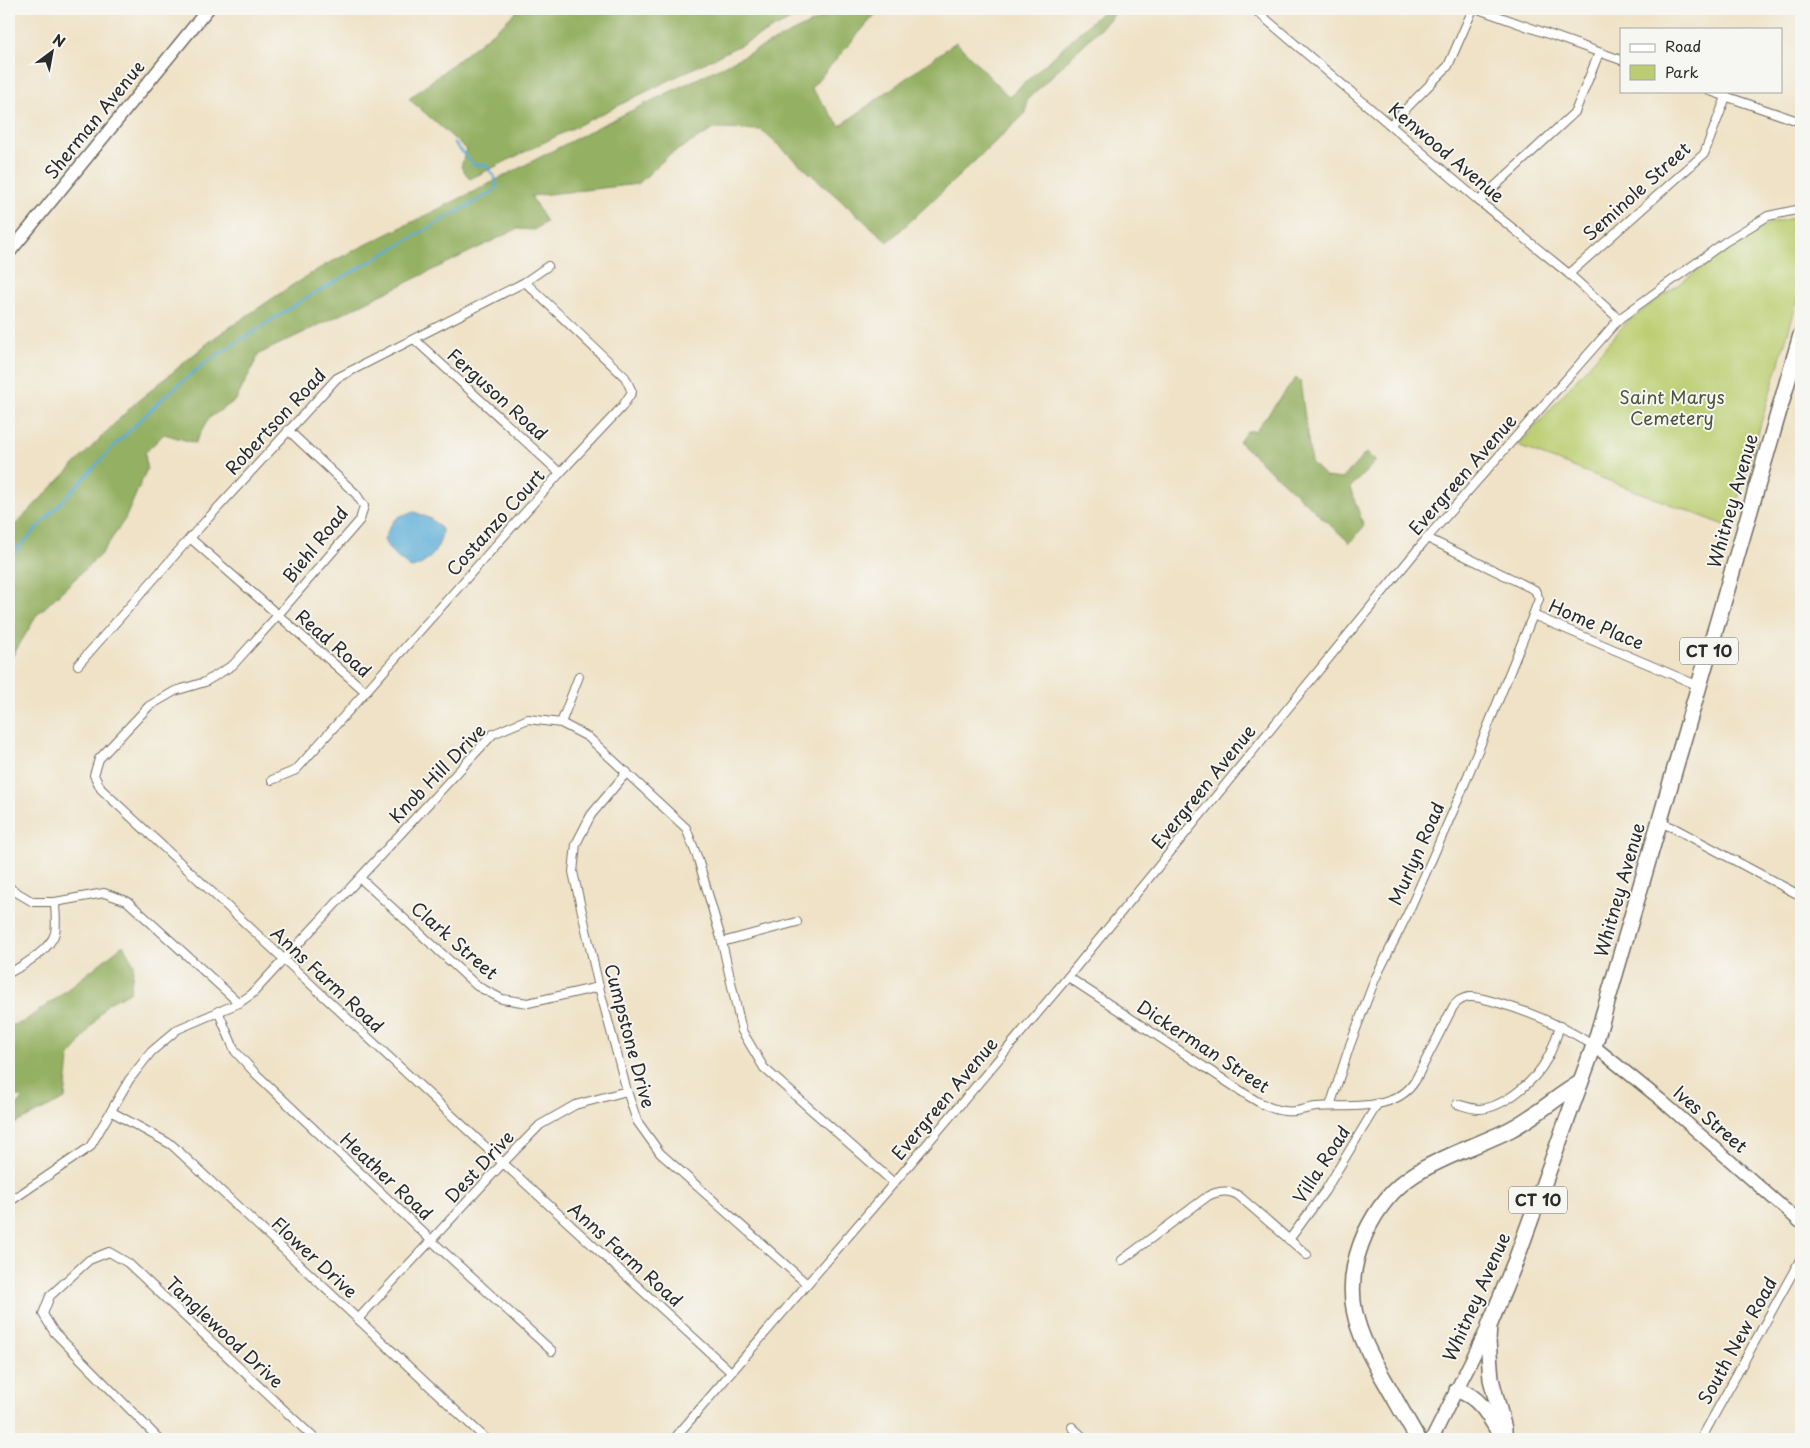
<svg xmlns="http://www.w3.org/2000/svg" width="1810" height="1448" viewBox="0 0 1810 1448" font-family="'Playpen Sans',sans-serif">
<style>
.green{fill:#bbcd70;stroke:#737c4e}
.forest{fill:#94b062;stroke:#606e46}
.water{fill:#5dadd7;stroke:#446c81}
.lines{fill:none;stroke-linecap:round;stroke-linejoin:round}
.stream{stroke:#5dadd7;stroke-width:2.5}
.street-casing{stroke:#706b61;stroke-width:10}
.secondary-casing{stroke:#706b61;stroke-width:14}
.primary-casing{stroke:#706b61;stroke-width:15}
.highway-casing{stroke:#706b61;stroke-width:18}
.street{stroke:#fff;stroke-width:8}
.secondary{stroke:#fff;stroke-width:11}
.primary{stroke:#fff;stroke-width:12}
.highway{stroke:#fff;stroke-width:15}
.labels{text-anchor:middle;stroke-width:4;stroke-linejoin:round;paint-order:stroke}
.shield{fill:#f6f6f2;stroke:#686867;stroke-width:1}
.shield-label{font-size:16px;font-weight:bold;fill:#2b2b2b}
.street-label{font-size:18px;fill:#2b2b2b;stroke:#f6f6f2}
.park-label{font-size:18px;fill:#4f543c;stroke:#f6f6f2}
</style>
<rect width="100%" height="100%" fill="#f6f6f2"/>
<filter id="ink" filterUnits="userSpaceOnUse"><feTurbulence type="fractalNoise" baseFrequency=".02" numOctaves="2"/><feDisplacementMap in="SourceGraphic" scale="10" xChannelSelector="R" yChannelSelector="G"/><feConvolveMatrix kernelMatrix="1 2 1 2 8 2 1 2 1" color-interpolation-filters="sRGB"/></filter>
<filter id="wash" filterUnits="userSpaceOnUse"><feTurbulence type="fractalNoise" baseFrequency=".0096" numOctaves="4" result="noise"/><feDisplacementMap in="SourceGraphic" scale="20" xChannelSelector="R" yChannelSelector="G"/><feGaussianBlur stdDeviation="1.12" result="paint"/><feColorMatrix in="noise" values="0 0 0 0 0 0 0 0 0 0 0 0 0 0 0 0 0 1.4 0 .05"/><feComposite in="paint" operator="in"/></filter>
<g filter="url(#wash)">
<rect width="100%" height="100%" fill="#efe2c6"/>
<polygon class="green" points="1801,216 1801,289 1730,527 1518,446 1626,323 1729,247 1771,223"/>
<g class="forest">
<polygon points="519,9 813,9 470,179 461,167 466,149 409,99 503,24"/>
<polygon points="840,9 880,9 811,88 840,126 956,42 1009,97 1105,9 1120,9 1027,100 1026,113 888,242 761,130 714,129 669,155 638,184 531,196 546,222 534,230 517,229 259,354 236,400 209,418 195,443 164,434 145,453 147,469 125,519 102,553 37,615 9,662 9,531 133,405 214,338 291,286 325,265 479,189 600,126"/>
<polygon points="1296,378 1300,381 1311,462 1326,477 1342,479 1366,453 1376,461 1350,488 1364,526 1350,543 1239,442 1247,431 1255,431"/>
<polygon points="123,945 134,964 130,992 107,1004 69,1058 65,1099 14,1124 9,1135 9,1120 22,1098 9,1092 9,1026 23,1022 54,1000"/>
</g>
<path class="water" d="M 415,512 L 431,519 L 442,529 C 442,546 429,565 411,568 C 400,560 390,553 384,540 C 391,522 395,515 415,512 Z"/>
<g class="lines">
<polyline class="stream" points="9,558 115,445 163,398 205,363 303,300 492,192 497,186 495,178 486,165 474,165 454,143"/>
</g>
</g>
<g filter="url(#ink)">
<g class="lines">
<g class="street-casing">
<g id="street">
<polyline points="1254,9 1479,201 1569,274 1619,319"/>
<polyline points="1478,9 1621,60"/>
<polyline points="1710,91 1801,122"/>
<polyline points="1390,125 1448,66 1473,9"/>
<polyline points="1479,201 1575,112 1599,53"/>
<polyline points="1569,274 1704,154 1726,97"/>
<polyline points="414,339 560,473"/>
<polyline points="288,430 356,494 364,506 360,520 278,615 233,665 205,682 175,691 149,706 99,759 94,775 101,789 503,1163 731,1372"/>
<polyline points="190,538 366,692"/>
<polyline points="1427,538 1535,590 1539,599 1533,615 1699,686"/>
<polyline points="78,665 190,538 337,378 525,282 548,266"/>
<polyline points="561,723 579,676"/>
<polyline points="627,772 591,815 576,844 573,872 599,987 627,1091 637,1121 660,1153 807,1284"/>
<polyline points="272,780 296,770 560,473 622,407 632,392 625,377 525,282"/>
<polyline points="1659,822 1674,828 1801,896"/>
<polyline points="360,878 477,986 502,999 528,1003 599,987"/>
<polyline points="9,886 11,889 33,902 55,902 104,893 127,901 239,1003"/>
<polyline points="722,942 797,922"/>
<path d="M 9,973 C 23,966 51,949 55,933 C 57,923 55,911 55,902"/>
<path d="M 1068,977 L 1250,1097 C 1261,1104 1272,1110 1285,1111 C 1296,1113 1306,1108 1316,1107 C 1349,1104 1395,1113 1415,1081 L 1453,1007 C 1457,1001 1462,998 1469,997 C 1478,996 1487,1000 1495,1002 C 1530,1012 1564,1026 1594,1046"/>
<polyline points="218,1011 235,1051 255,1073 432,1241 552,1351"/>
<path d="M 1457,1104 C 1464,1106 1472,1109 1479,1109 C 1504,1108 1536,1080 1547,1059 C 1553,1049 1556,1037 1560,1026"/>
<polyline points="1330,1106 1350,1045 1375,979 1408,913 1458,800 1533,615"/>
<polyline points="112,1112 172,1145 486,1439"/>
<polyline points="9,1202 90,1147 129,1080 151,1052 178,1029 239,1003 252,994 493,734 528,719 561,723 588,737 686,828 698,859 722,942 742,1031 764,1068 894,1183"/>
<polyline points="1289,1240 1325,1191 1378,1103"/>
<path d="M 1122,1260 L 1208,1196 C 1218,1191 1229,1189 1239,1196 L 1307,1255"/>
<polyline points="358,1319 503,1163 540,1125 575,1105 627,1091"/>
<polyline points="1072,1427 1085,1439"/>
<polyline points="159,1439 54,1332 43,1314 50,1296 89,1260 109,1252 128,1263 315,1439"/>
<polyline points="674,1439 894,1183 1068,977 1427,538 1619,319 1725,242 1768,216 1801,209"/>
<polyline points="1701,1439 1801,1258"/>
</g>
</g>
<g class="secondary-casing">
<g id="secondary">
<polyline points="9,253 208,9"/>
<polyline points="1594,1046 1661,1100 1801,1223"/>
</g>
</g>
<g class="primary-casing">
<polyline id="primary" points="1432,1439 1488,1327"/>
</g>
<g class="highway-casing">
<g id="highway">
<path d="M 1457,1390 C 1479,1396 1489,1415 1500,1434"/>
<path d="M 1418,1439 C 1407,1421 1397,1402 1386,1383 C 1356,1332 1339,1293 1365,1234 C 1376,1210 1393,1188 1415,1174 C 1445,1155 1480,1145 1511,1129 C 1536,1116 1556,1097 1580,1083"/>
<polyline points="1504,1439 1504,1429 1491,1379 1488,1341 1489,1326 1516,1260 1596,1040 1801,335"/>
</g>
</g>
<use href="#street" class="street"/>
<use href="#secondary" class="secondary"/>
<use href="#primary" class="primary"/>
<use href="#highway" class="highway"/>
</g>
</g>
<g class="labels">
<g class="shield">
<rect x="1680" y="637.5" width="58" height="27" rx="4"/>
<rect x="1509" y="1186.5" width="58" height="27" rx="4"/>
</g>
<g class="shield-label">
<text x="1709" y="657">CT 10</text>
<text x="1538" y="1206">CT 10</text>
</g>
<g class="street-label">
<text transform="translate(95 120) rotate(-51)" y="6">Sherman Avenue</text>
<text transform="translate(1446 153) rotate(40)" y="6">Kenwood Avenue</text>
<text transform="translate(1637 192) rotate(-42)" y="6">Seminole Street</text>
<text transform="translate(497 395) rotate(42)" y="6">Ferguson Road</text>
<text transform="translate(276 422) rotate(-47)" y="6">Robertson Road</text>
<text transform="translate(1463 475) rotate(-49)" y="6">Evergreen Avenue</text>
<text transform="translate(1733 501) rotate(-74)" y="6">Whitney Avenue</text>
<text transform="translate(496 523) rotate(-48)" y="6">Costanzo Court</text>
<text transform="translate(316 545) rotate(-51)" y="6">Biehl Road</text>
<text transform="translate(1596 625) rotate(23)" y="6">Home Place</text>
<text transform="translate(333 644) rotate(41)" y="6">Read Road</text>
<text transform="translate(438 774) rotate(-46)" y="6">Knob Hill Drive</text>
<text transform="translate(1204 787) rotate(-51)" y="6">Evergreen Avenue</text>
<text transform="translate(1417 854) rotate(-66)" y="6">Murlyn Road</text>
<text transform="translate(1620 890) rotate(-74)" y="6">Whitney Avenue</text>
<text transform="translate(454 941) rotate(41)" y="6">Clark Street</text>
<text transform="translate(327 980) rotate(43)" y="6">Anns Farm Road</text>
<text transform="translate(629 1036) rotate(75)" y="6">Cumpstone Drive</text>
<text transform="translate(1203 1047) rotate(33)" y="6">Dickerman Street</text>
<text transform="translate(945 1099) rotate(-50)" y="6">Evergreen Avenue</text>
<text transform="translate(1710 1120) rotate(41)" y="6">Ives Street</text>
<text transform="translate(1322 1165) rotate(-57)" y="6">Villa Road</text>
<text transform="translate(480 1167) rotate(-47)" y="6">Dest Drive</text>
<text transform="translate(386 1177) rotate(43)" y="6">Heather Road</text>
<text transform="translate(625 1255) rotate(42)" y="6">Anns Farm Road</text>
<text transform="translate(314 1258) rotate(43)" y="6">Flower Drive</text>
<text transform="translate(1477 1297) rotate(-66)" y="6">Whitney Avenue</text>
<text transform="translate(224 1333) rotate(43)" y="6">Tanglewood Drive</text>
<text transform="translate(1738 1341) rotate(-61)" y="6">South New Road</text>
</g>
<g class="park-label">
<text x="1672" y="404">Saint Marys<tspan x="1672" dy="21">Cemetery</tspan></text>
</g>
</g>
<rect width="1810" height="1448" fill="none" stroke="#f6f6f2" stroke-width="30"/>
<rect x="1620" y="28" width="162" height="65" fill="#f6f6f2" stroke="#a5a5a2"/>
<rect x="1630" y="44" width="25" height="8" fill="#ffffff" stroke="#a5a5a2"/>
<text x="1665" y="52" font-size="15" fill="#2b2b2b">Road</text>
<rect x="1630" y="65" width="25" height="15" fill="#bbcd70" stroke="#a5a5a2"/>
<text x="1665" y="78" font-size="15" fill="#2b2b2b">Park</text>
<g transform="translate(52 52) rotate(32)" stroke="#f6f6f2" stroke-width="4" paint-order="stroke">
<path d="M0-4L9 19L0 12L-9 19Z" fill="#2b2b2b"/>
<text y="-8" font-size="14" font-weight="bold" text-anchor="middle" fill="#2b2b2b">N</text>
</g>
</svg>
